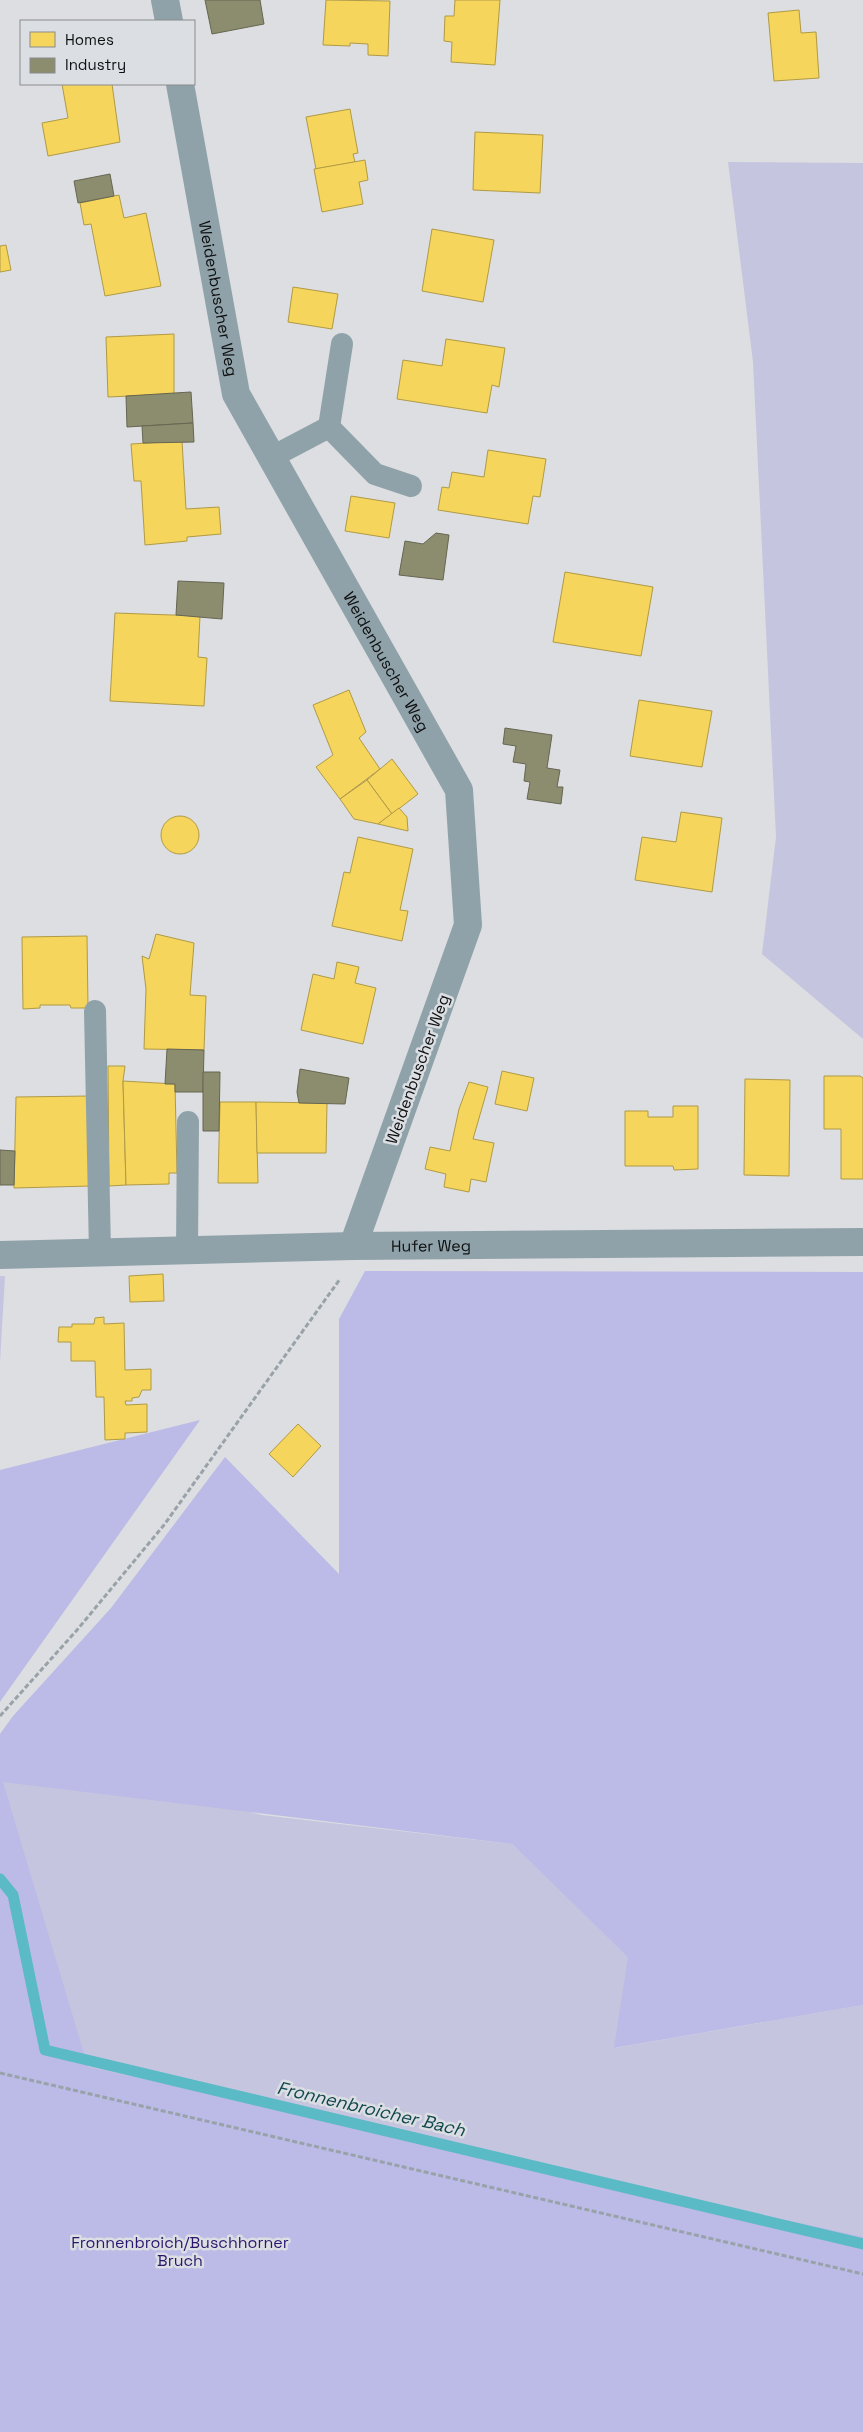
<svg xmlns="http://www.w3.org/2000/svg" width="863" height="2432" viewBox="0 0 863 2432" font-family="'Space Grotesk',sans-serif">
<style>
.green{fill:#c5c5e0}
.forest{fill:#bcbae6}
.homes{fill:#f6d55c;stroke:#b09a45}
.industry{fill:#8c8c6e;stroke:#666652}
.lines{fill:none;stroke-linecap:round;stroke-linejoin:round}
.stream{stroke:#5abac5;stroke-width:11}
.path{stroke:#98a2a8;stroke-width:3;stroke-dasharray:5 2.5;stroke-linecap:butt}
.lane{stroke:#90a2a9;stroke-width:22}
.street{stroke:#90a2a9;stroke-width:28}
.labels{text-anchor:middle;stroke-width:5;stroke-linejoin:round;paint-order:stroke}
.street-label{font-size:16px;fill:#0e0f10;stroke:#dbdee2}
.park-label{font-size:16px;fill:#2c156d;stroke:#dbdee2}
.water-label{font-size:18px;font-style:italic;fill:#11484e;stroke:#dbdee2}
</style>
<rect width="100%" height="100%" fill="#dcdee1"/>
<g class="green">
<polygon points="728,162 863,163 863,1039 762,954 776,837 753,362"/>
<polygon points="0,1276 5,1276 0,1362"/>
<polygon points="0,1748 262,1815 512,1844 629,1957 615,2048 863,2005 863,2432 0,2432"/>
</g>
<g class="forest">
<polygon points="365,1271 863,1272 863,2005 614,2048 628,1957 512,1844 3,1782 88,2067 863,2237 863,2432 0,2432 0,1734 13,1716 111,1608 225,1457 339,1574 339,1319"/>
<polygon points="200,1420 2,1699 0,1702 0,1470"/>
</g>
<g class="homes">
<polygon points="326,0 390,1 388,56 368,55 368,44 350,43 350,46 323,45"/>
<polygon points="455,0 500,0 495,65 451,62 452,42 444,41 445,16 454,16"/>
<polygon points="799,10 801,33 816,32 819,78 774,81 768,13"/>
<polygon points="62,84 112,84 120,142 48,156 42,123 68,118"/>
<polygon points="350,109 358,153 353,154 355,162 316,169 306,117"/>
<polygon points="475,132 543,135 540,193 473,190"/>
<polygon points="365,160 368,180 359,182 363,204 322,212 314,169"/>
<polygon points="119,195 124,218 146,213 161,286 105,296 91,224 84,225 80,203"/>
<polygon points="432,229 494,240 483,302 422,291"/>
<polygon points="6,245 11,270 0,272 0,246"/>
<polygon points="293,287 338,294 332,329 288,322"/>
<polygon points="174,334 174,394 108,397 106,337"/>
<polygon points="446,339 505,348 499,387 492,385 487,413 397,399 403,360 442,366"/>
<polygon points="182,441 186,509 219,507 221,534 187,537 187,541 145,545 141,481 134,481 131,444"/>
<polygon points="488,450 546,459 540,497 533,496 528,524 438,510 442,487 449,488 452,472 484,477"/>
<polygon points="351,496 395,503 389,538 345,531"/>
<polygon points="565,572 653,587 641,656 553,642"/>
<polygon points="115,613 200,616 198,657 207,658 204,706 110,701"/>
<polygon points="349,690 366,732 359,738 380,769 340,799 316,767 333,755 313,705"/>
<polygon points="639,700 712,711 702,767 630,756"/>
<polygon points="392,759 418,794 392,814 367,780"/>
<polygon points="367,780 392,814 378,824 354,819 340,799"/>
<polygon points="399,808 407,817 408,831 378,824"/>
<polygon points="681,812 722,818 712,892 635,880 642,837 676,842"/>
<circle cx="180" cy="835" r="19"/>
<polygon points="358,837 413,849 400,910 408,911 402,941 332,926 344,872 350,873"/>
<polygon points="156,934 194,943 190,995 206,996 204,1050 144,1049 146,989 142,956 149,959"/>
<polygon points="87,936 88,1008 71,1008 70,1005 40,1005 40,1008 23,1009 22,937"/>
<polygon points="337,962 359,967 355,983 376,988 363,1044 301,1030 313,974 334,979"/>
<polygon points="108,1066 125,1066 123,1081 126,1185 109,1186"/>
<polygon points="502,1071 534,1078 527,1111 495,1104"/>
<polygon points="824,1076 860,1076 863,1078 863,1179 841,1179 841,1129 824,1129"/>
<polygon points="745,1079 790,1080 789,1176 744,1175"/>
<polygon points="123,1081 175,1084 177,1173 169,1173 169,1184 126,1185"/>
<polygon points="469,1082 488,1087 473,1139 494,1143 486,1182 471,1179 469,1192 444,1187 446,1174 425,1169 430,1147 450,1151 459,1109"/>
<polygon points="90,1096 91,1186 14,1188 16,1097"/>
<polygon points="220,1102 256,1102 258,1183 218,1183"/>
<polygon points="256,1102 327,1103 326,1153 257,1153"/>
<polygon points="673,1106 698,1106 698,1169 674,1170 673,1166 625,1166 625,1111 648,1111 648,1117 673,1117"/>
<polygon points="163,1274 164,1301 130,1302 129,1276"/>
<polygon points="104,1317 104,1324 124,1323 125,1370 151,1369 151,1390 142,1390 139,1397 132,1398 132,1401 125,1401 126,1405 147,1404 147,1432 125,1433 125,1439 105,1440 104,1397 96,1397 95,1361 71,1361 71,1342 58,1342 59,1327 72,1327 72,1324 94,1324 95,1318"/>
<polygon points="298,1424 321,1446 293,1477 269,1454"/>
</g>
<g class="industry">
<polygon points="205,0 260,0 264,24 212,34"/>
<polygon points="110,174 114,196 78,203 74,181"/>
<polygon points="191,392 193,423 127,427 126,396"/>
<polygon points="193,423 194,442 143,443 142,426"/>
<polygon points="436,533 449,535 443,580 399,575 405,541 423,544"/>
<polygon points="178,581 224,583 222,619 176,615"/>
<polygon points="505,728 552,735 547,768 560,770 557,787 563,787 561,804 527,799 530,782 524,781 526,764 513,762 516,746 503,744"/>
<polygon points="167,1049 204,1050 203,1092 175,1092 175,1084 165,1084"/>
<polygon points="300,1069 349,1078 345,1104 299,1103 297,1092"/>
<polygon points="203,1072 220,1072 219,1131 203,1131"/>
<polygon points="0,1150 15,1151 14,1185 0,1185"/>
</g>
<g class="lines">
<polyline class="stream" points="0,1879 13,1895 45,2050 863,2244"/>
<g class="path">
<polyline points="0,1716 77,1630 164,1525 340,1279"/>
<polyline points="0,2073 863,2274"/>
</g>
<g class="lane">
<polyline points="329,427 342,344"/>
<polyline points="272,457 329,427 375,474 411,486"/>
<polyline points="95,1011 100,1252"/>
<polyline points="187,1250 188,1122"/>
</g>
<g class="street">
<polyline points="165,0 169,21"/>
<path id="s1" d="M 180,84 L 236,394 L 459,790 L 468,925 L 353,1246"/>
<path id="s2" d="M 0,1255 L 353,1246 L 863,1242"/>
</g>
</g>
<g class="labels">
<g class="street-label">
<text dy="6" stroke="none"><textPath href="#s1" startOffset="218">Weidenbuscher Weg</textPath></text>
<text dy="6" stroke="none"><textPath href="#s1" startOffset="622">Weidenbuscher Weg</textPath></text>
<text transform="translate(417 1069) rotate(-70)" y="6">Weidenbuscher Weg</text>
<text dy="6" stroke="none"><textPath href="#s2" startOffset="431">Hufer Weg</textPath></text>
</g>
<g class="park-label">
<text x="180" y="2248">Fronnenbroich/Buschhorner<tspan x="180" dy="18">Bruch</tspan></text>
</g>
<g class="water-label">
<text transform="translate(371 2109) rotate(13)" y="6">Fronnenbroicher Bach</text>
</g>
</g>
<rect x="20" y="20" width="175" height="65" fill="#dbdee2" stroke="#898b8e"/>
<rect x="30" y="32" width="25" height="15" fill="#f6d55c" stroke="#898b8e"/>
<text x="65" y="45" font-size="15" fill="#0e0f10">Homes</text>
<rect x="30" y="58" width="25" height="15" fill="#8c8c6e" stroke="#898b8e"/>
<text x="65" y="70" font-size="15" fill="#0e0f10">Industry</text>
</svg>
